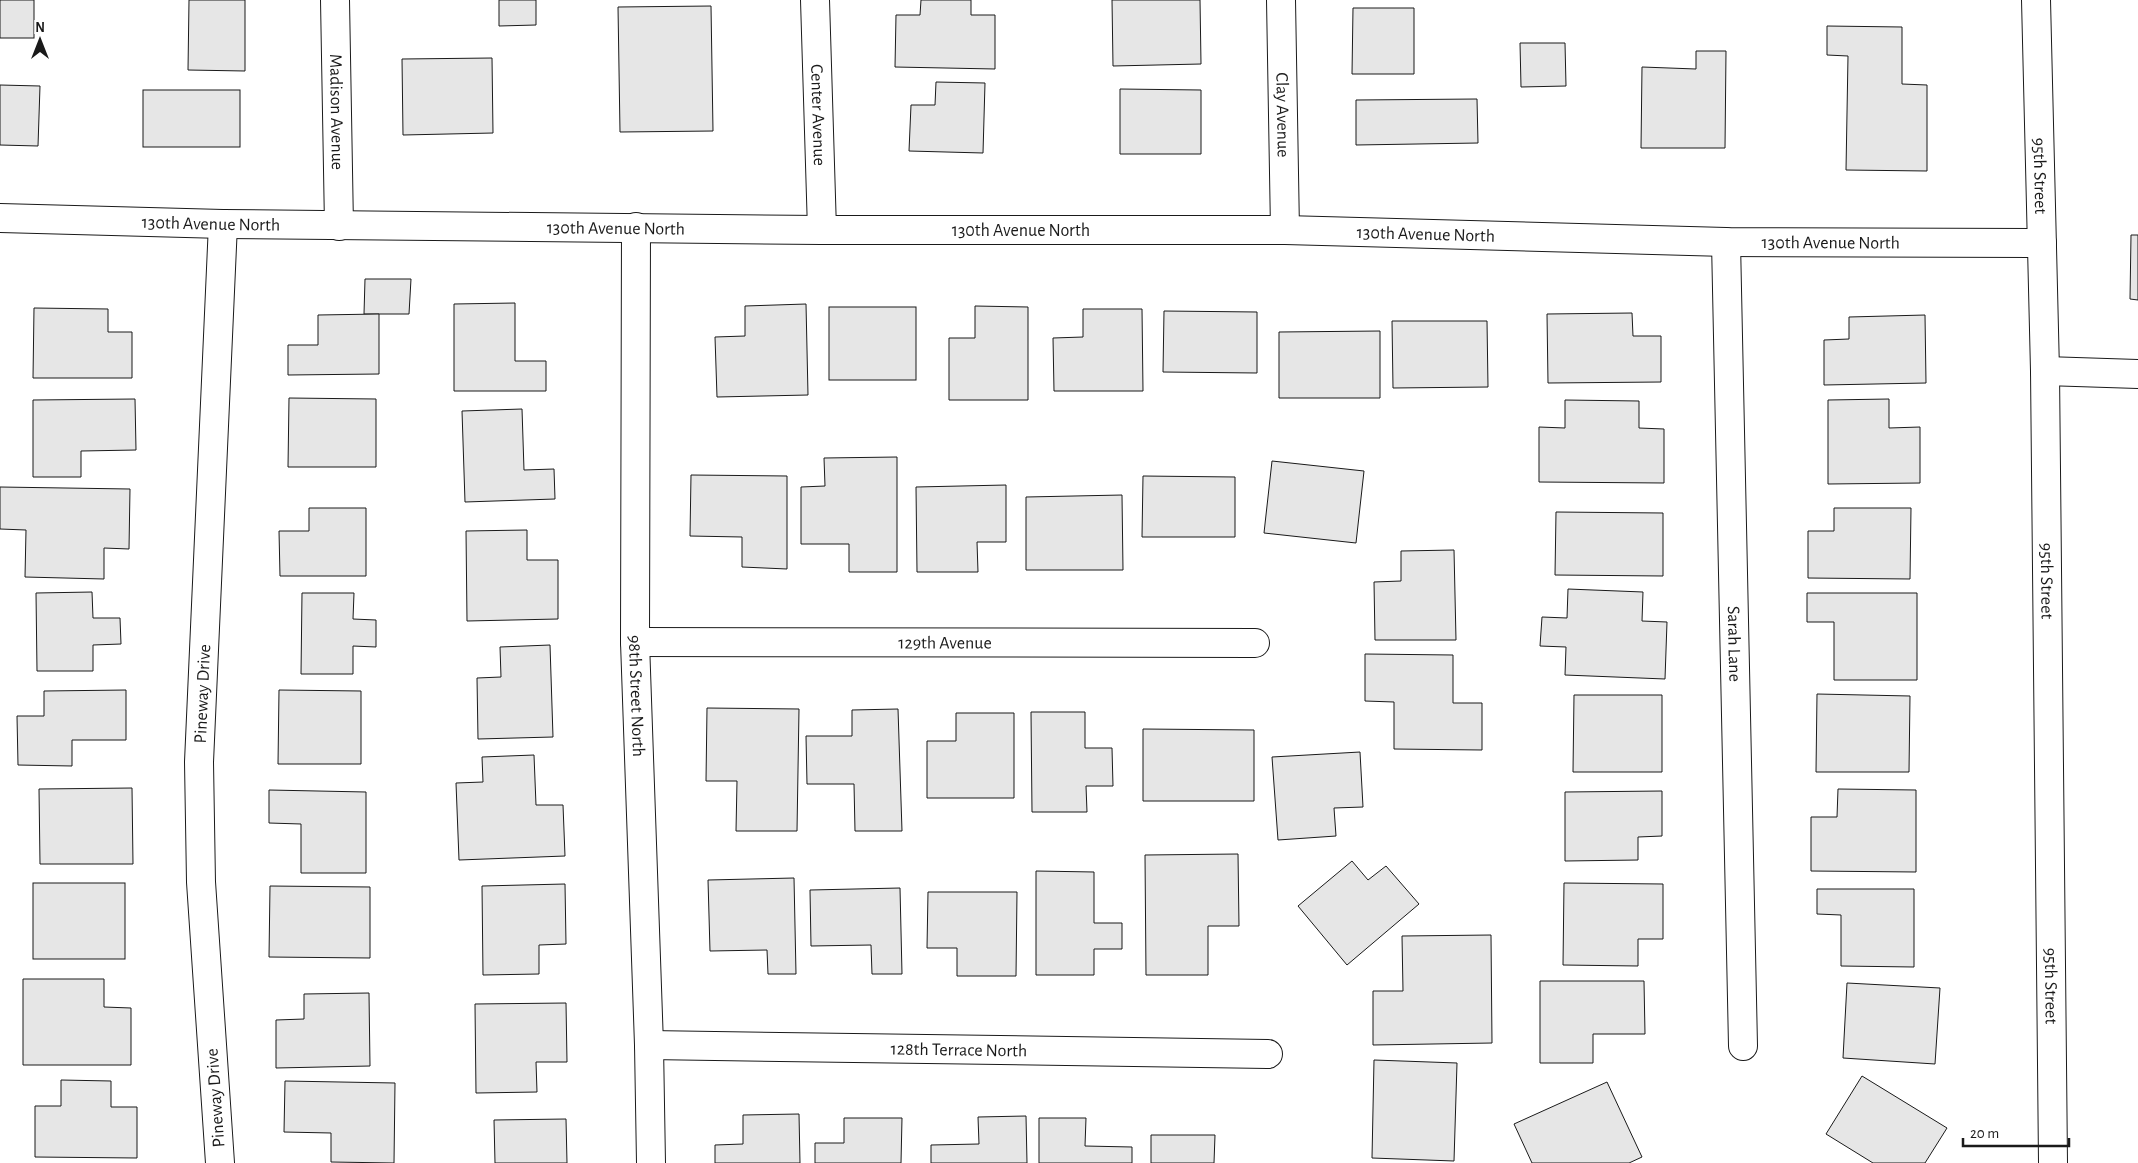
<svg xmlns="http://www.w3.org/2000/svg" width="2138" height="1163" viewBox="0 0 2138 1163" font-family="'Alegreya Sans',sans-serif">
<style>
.building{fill:#e6e6e6;stroke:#1a1a1a}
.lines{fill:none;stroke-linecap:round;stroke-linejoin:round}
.minor-casing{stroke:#1a1a1a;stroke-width:30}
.minor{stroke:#fff;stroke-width:28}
.labels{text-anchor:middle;stroke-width:4;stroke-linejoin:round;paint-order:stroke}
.street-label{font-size:18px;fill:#1a1a1a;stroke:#fff}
</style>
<rect width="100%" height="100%" fill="#fff"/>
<g class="building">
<rect x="0" y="0" width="34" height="38"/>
<polygon points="189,0 245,0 245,71 188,70"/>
<polygon points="499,0 536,0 536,25 499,26"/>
<polygon points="921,0 971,0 971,15 995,15 995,69 895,67 896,15 920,15"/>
<polygon points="1112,0 1200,0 1201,64 1113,66"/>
<polygon points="711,6 713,131 620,132 618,7"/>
<polygon points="1353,8 1414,8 1414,74 1352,74"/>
<polygon points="1827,26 1902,27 1902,84 1927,85 1927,171 1846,170 1848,56 1827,55"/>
<polygon points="1520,43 1565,43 1566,86 1521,87"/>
<polygon points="1696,51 1726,51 1725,148 1641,148 1642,67 1696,69"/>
<polygon points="492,58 493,133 403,135 402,59"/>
<polygon points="936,82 985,83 983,153 909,151 911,105 935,105"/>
<polygon points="0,85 40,86 38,146 0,145"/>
<polygon points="1120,89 1201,90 1201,154 1120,154"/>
<rect x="143" y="90" width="97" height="57"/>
<polygon points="1477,99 1478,143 1356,145 1356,100"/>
<polygon points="2131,235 2138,235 2138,300 2130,299"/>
<polygon points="365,279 411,279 409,314 364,314"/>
<polygon points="515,303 515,361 546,361 546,391 454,391 454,304"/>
<polygon points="806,304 808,395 717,397 715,337 745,336 745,306"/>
<polygon points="975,306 1028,307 1028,400 949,400 949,338 975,338"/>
<rect x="829" y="307" width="87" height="73"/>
<polygon points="34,308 108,309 108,332 132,332 132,378 33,378"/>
<polygon points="1083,309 1142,309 1143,391 1054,391 1053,338 1083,337"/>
<polygon points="1164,311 1257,312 1257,373 1163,372"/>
<polygon points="1632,313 1633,336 1661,336 1661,382 1548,383 1547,314"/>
<polygon points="379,314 379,374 288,375 288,345 318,345 318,315"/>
<polygon points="1925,315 1926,383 1824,385 1824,340 1849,339 1849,317"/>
<polygon points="1392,321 1487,321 1488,387 1393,388"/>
<polygon points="1380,331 1380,398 1279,398 1279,332"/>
<polygon points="289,398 376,399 376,467 288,467"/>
<polygon points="135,399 136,450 81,451 81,477 33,477 33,400"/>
<polygon points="1889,399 1889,428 1920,427 1920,483 1828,484 1828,400"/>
<polygon points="1565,400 1639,401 1639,428 1664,429 1664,483 1539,482 1539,427 1565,428"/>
<polygon points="522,409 524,470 554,469 555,499 465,502 462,411"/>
<polygon points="897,457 897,572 849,572 849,544 801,544 801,487 825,486 824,458"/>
<polygon points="1272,461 1364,471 1356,543 1264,533"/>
<polygon points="691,475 787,476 787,569 742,567 742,537 690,536"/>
<polygon points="1143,476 1235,477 1235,537 1142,537"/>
<polygon points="1006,485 1006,542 977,542 978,572 917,572 916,487"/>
<polygon points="0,487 130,489 129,549 104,548 104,579 25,577 26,530 0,529"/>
<polygon points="1122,495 1123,570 1026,570 1026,497"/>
<polygon points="309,508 366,508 366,576 280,576 279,531 309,531"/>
<polygon points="1834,508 1911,508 1910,579 1808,578 1808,531 1834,531"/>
<polygon points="1556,512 1663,513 1663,576 1555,575"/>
<polygon points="527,530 527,560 558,560 558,619 467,621 466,531"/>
<polygon points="1454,550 1456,640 1375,640 1374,582 1401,581 1401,551"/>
<polygon points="1568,589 1643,592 1642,621 1667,622 1665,679 1565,675 1566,647 1540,646 1542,617 1567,618"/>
<polygon points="92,592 93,618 120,618 121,644 93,645 93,671 37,671 36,593"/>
<polygon points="302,593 354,593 353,619 376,620 376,647 353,646 353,674 301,674"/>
<polygon points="1807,593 1917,593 1917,680 1834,680 1834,622 1807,622"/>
<polygon points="550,645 553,737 478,739 477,678 501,677 500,647"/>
<polygon points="1365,654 1453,655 1453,703 1482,703 1482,750 1394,749 1394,702 1365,701"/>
<polygon points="126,690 126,740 72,740 72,766 18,765 17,716 44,716 44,691"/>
<polygon points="279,690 361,691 361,764 278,764"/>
<polygon points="1817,694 1910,696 1909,772 1816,772"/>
<polygon points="1574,695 1662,695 1662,772 1573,772"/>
<polygon points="707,708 799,709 797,831 736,831 737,781 706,781"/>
<polygon points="898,709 902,831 855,831 854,784 807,784 806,736 852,736 852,710"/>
<polygon points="1031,712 1085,712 1085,748 1112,748 1113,786 1086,786 1087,812 1032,812"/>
<polygon points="956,713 1014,713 1014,798 927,798 927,741 956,741"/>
<polygon points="1143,729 1254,730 1254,801 1143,801"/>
<polygon points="1360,752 1363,807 1334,808 1336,836 1278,840 1272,757"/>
<polygon points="534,755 536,805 563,805 565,856 459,860 456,783 483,782 482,757"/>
<polygon points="132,788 133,864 40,864 39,789"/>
<polygon points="1838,789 1916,790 1916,872 1811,871 1811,817 1837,817"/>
<polygon points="269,790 366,792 366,873 301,873 301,824 269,823"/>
<polygon points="1662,791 1662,836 1638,837 1638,860 1565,861 1565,792"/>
<polygon points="1238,854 1239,926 1208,926 1208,975 1146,975 1145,855"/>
<polygon points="1352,861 1368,880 1386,866 1419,904 1347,965 1298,906"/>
<polygon points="1036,871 1094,872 1094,923 1122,923 1122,949 1094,949 1094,975 1036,975"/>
<polygon points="794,878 796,974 768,974 767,950 710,951 708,880"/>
<rect x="33" y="883" width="92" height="76"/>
<polygon points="1564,883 1663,884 1663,939 1638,939 1638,966 1563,965"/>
<polygon points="565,884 566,944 539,945 539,974 483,975 482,886"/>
<polygon points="270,886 370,887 370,958 269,957"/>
<polygon points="900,888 902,974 872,974 871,945 811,946 810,890"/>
<polygon points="1817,889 1914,889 1914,967 1841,966 1841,915 1817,914"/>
<polygon points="928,892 1017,892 1016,976 957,976 957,948 927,948"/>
<polygon points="1491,935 1492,1043 1373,1045 1373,991 1403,991 1402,936"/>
<polygon points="23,979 104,979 104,1007 131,1008 131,1065 23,1065"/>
<polygon points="1540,981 1644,981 1645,1034 1593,1034 1593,1063 1540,1063"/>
<polygon points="1847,983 1940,988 1935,1064 1843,1058"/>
<polygon points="369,993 370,1066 276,1068 276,1020 304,1019 304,994"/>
<polygon points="566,1003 567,1062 536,1062 537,1092 476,1093 475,1004"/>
<polygon points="1374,1060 1457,1063 1454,1161 1372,1158"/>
<polygon points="1862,1076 1947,1128 1925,1163 1873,1163 1826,1134"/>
<polygon points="61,1080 111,1081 111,1107 137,1107 137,1158 35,1157 35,1106 61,1106"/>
<polygon points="285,1081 395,1083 394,1163 331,1162 331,1133 284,1132"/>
<polygon points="1607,1082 1642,1157 1629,1163 1532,1163 1514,1124"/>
<polygon points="799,1114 800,1163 715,1163 715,1145 743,1144 743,1115"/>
<polygon points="1026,1116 1027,1163 931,1163 931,1145 979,1144 978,1117"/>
<polygon points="844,1118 902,1118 901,1163 815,1163 815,1143 844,1143"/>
<polygon points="1039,1118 1086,1118 1085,1146 1132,1147 1132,1163 1039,1163"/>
<polygon points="566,1119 567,1163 495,1163 494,1120"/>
<polygon points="1151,1135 1215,1135 1214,1163 1151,1163"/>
</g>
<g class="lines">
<g class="minor-casing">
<g id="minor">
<path id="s1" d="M 335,0 L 339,226"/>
<path id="s2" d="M 815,0 L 822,230"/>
<path id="s3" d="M 1281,0 L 1285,230"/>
<path id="s4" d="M 2036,0 L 2045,371 L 2053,1163"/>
<path id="s5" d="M 0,218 L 223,224 L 822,230 L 1285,230 L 1726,242 L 2042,243"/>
<path id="s6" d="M 636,227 L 635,642 L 649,1045 L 651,1163"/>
<path id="s7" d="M 1726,242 L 1743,1046"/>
<polyline points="2045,371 2138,374"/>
<path id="s8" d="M 635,642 L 1255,643"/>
<path id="s9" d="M 649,1045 L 1268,1054"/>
<path id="s10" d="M 220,1163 L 201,882 L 199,762 L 223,224"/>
</g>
</g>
<use href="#minor" class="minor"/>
</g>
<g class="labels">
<g class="street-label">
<text dy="6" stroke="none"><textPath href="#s1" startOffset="112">Madison Avenue</textPath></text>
<text dy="6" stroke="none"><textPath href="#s2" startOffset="115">Center Avenue</textPath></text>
<text dy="6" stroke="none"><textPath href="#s3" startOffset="115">Clay Avenue</textPath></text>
<text dy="6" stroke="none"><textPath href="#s4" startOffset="176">95th Street</textPath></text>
<text dy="6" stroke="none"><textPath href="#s5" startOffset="211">130th Avenue North</textPath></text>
<text dy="6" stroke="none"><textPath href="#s5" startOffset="616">130th Avenue North</textPath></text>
<text dy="6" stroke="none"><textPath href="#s5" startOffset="1021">130th Avenue North</textPath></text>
<text dy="6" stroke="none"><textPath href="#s5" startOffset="1426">130th Avenue North</textPath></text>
<text dy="6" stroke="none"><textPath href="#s5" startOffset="1831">130th Avenue North</textPath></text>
<text dy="6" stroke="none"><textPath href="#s4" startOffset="581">95th Street</textPath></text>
<text dy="6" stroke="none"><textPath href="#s8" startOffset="310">129th Avenue</textPath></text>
<text dy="6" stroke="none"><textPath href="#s7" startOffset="402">Sarah Lane</textPath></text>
<text dy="6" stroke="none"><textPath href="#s10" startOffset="470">Pineway Drive</textPath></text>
<text dy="6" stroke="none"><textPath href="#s6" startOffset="469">98th Street North</textPath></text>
<text dy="6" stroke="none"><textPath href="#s4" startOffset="986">95th Street</textPath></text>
<text dy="6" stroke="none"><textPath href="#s9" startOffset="310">128th Terrace North</textPath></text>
<text transform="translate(215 1098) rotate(-94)" y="6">Pineway Drive</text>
</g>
</g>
<g transform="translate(40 40)" stroke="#ffffff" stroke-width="4" paint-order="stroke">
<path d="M0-4L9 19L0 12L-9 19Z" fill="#1a1a1a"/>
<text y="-8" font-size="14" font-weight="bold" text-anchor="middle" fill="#1a1a1a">N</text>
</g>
<path d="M1963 1138v8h106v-8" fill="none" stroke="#1a1a1a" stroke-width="2.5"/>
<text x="1970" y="1138" font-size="15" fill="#1a1a1a" stroke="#ffffff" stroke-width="4" paint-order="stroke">20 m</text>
</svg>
